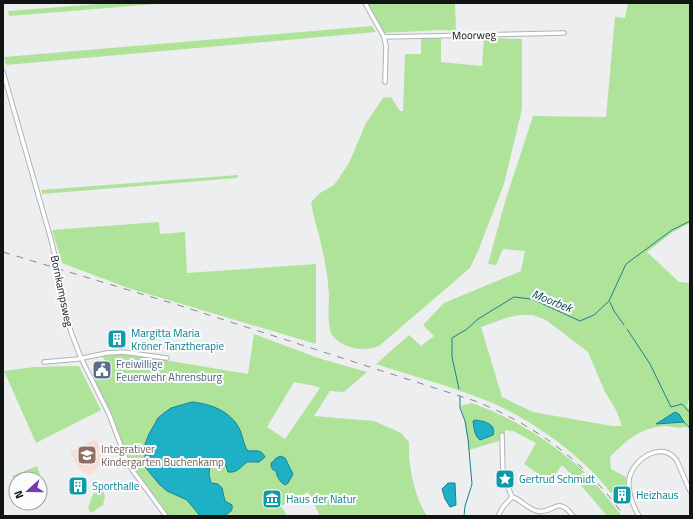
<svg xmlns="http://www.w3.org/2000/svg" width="693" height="519" viewBox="0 0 693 519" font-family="'Titillium Web',sans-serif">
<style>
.education{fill:#f7ded5}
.green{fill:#b0e39a;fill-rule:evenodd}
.water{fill:#1eb0c5;stroke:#1b8190}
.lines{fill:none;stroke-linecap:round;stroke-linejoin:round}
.stream{stroke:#1b8190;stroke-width:1}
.street-casing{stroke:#b2b3b5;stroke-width:5.5}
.street{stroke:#fff;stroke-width:3.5}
.rail{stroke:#878889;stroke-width:1;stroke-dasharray:7 7;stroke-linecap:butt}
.street-bridge-casing{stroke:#b2b3b5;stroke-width:5.5;stroke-linecap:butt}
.street-bridge{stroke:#fff;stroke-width:3.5}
.labels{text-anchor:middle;stroke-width:4;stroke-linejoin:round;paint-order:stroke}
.street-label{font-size:11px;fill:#131414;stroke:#fafbfd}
.culture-label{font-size:11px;fill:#0d838f;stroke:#fafbfd;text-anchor:start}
.service-label{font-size:11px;fill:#4e5e75;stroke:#fafbfd;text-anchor:start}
.education-label{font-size:11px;fill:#785e54;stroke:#fafbfd;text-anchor:start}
.water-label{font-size:12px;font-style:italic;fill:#0b464f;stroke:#fafbfd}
</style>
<rect width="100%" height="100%" fill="#edeeef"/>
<polygon class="education" points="96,439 104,458 102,462 93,472 89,475 83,472 79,468 70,452"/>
<g class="green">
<polygon points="111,3 169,3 9,16 8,11"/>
<polygon points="366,3 455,3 456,31 441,30 383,33"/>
<path d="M 628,3 L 690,3 L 690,223 L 673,232 L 647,252 L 679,282 L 690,283 L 690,396 L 687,406 L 690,409 L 690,429 L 686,427 C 679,429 671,426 664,426 C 638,429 628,439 610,457 L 611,469 L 626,477 L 626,490 L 611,493 C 583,456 529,417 485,400 C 450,386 412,376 376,364 L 409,335 L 421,346 L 434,336 L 423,325 L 444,303 L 521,271 L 525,251 L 503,249 L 496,265 L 488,264 L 505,202 L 533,116 L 606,117 L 615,17 L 625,18 ZM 520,315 L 533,315 L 546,320 L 588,352 L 605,392 L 616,410 L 622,426 L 612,426 L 533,412 L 502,397 L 481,327 L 509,317 Z"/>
<polygon points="372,26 376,32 6,65 4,57"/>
<path d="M 441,37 L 441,62 L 482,66 L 484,38 L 522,39 L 522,109 L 504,184 L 478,251 L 470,268 L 379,346 C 363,352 343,349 332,335 C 327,329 329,304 329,296 C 328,278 325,260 321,244 C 318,230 313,216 311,202 L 320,193 L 334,185 L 339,178 L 349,163 L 366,123 L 383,98 L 391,97 L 400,111 L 403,111 L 405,54 L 421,54 L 421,38 Z"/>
<polygon points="238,175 237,178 42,194 41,190"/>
<polygon points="159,222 160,234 185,232 187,273 316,264 316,344 128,288 62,263 52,230"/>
<path d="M 254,334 L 318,358 L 367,372 L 344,392 L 330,391 L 314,416 L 374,421 L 401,433 L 409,442 C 408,465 414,497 427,516 L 320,516 L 308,492 L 281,506 L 286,514 L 283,516 L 225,516 L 231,513 L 227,503 L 225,501 L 222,490 L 211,483 L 209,475 L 210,462 L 213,459 L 218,459 L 226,466 L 240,469 L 247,462 L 255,463 L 244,446 L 239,429 L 235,422 L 230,416 L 210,405 L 155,422 L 145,444 L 146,468 L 167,491 L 187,500 L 200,516 L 169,516 L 127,458 L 114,419 L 94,380 L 112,376 L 102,355 L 129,354 L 248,374 ZM 294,382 L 315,386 L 320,388 L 285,439 L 267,427 Z"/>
<polygon points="79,366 101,410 36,443 4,371 34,367"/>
<path d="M 472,403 C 511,417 545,438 577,465 C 594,480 608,499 622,516 L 607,516 L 579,483 L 562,465 L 550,482 L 524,464 L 536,443 L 513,431 L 505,430 L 505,439 L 469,450 L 465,421 L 460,406 Z"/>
<polygon points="37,466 43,484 40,485 40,479 16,479 16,485 12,476"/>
<polygon points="103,490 105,497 103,505 91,513 88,508 93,494"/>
</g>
<g class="water">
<path d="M 192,402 C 211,404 230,411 239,428 C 243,436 243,444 248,451 C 256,451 261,449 265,457 L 259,462 L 247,462 C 240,468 237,473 228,472 L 226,466 L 218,459 L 213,459 L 210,462 L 209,475 L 211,483 L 218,484 L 222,488 L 225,501 L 232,505 C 235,519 209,516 200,516 L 187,500 L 167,491 L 159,484 L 146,468 L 145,460 L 145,444 L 149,434 L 158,418 L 164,413 L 171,408 Z"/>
<polygon points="675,412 679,414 684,422 656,424"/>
<path d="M 475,420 C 484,421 497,424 493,435 L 480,440 C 474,435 474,428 473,421 Z"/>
<path d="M 280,456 L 285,458 L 293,474 L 288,483 L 285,485 C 280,482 277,477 276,471 C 272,470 271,468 271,463 L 275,460 L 275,459 Z"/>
<polygon points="448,483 455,483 456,505 450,507 445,499 442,489"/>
</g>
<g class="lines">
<g class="stream">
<polyline points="610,302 614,311 624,325"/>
<polyline points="627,329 650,364 671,407 682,404 690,413"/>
<polyline points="459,389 452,357 452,338 467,329 478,319 514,297 532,299 580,321 594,315 609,301 626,264 672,230 690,221"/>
<polyline points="460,396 460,408 465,421 468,439 472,484 465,506 464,516"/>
<polyline points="684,422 687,425"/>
<polyline points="688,426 690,428"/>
</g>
<g class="street-casing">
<g id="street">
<polyline points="365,3 384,37 386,46 385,82"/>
<polyline points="384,37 564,33"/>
<polyline points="3,72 52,243 56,262"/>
<polyline points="59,277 64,307 71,332 81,358 109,414 126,459 133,471 166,516"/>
<polyline points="44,362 78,359 107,353 123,352 167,358"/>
<polyline points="502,435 503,474 512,497"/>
<path d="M 512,497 C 521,499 527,509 537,511 C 553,515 557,494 573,516"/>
<polyline points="498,516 503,507 512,497"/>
<path d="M 639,516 C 633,506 628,492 629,480 C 632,459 663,439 677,461 L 690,491"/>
</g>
</g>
<use href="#street" class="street"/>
<path class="rail" d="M 3,252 L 178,305 L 475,401 C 535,425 587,463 624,516"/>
<g class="street-bridge-casing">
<polyline id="street-bridge" points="56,262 59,277"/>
</g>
<use href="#street-bridge" class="street-bridge"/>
</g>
<defs>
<g id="building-square" transform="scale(1)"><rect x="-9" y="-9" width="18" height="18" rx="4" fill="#0f9aa8" stroke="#fafbfd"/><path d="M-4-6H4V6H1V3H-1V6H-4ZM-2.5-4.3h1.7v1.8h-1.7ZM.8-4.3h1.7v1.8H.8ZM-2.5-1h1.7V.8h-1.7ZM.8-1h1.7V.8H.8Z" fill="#fff"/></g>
<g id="civic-square" transform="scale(1)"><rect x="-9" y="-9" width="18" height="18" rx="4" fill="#5c6f8a" stroke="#fafbfd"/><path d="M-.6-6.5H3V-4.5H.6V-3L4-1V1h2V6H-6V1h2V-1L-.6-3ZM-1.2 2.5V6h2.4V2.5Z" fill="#fff"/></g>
<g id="school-square" transform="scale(1)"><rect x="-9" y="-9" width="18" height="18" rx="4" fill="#8d6e63" stroke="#fafbfd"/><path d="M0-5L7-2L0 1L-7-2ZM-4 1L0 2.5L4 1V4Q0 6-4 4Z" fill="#fff"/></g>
<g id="sight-square" transform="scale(1)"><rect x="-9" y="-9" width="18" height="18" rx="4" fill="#0f9aa8" stroke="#fafbfd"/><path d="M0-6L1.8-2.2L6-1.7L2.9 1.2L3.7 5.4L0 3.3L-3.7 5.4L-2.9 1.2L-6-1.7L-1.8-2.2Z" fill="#fff"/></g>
<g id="museum-square" transform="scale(1)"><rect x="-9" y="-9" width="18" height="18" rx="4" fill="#0f9aa8" stroke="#fafbfd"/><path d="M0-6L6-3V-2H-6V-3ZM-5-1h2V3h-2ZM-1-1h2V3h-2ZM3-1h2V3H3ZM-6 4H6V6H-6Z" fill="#fff"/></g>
</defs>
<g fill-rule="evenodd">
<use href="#building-square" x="117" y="339"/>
<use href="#civic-square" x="102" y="370"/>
<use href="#school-square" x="87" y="455"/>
<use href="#sight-square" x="505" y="479"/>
<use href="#building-square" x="78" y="486"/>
<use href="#building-square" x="622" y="495"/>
<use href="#museum-square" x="272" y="499"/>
</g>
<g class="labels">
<g class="street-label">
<text transform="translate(474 35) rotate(-1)" y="4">Moorweg</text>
<text transform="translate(62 291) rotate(78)" y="4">Bornkampsweg</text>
</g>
<g class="culture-label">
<text x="131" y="337">Margitta Maria<tspan x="131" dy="13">Kröner Tanztherapie</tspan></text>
<text x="519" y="483">Gertrud Schmidt</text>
<text x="92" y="490">Sporthalle</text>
<text x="636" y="499">Heizhaus</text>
<text x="286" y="503">Haus der Natur</text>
</g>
<g class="service-label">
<text x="116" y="368">Freiwillige<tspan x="116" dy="13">Feuerwehr Ahrensburg</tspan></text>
</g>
<g class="education-label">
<text x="101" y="453">Integrativer<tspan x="101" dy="13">Kindergarten Buchenkamp</tspan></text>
</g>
<g class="water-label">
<text transform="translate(552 301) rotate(22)" y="4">Moorbek</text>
</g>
</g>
<rect width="693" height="519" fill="none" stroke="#131414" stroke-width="8"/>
<g transform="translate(28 491) rotate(249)"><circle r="19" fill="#fafbfd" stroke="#9e9fa0"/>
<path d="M0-3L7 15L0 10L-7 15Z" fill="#7538ad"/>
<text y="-6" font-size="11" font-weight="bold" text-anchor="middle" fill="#131414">N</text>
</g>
</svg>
